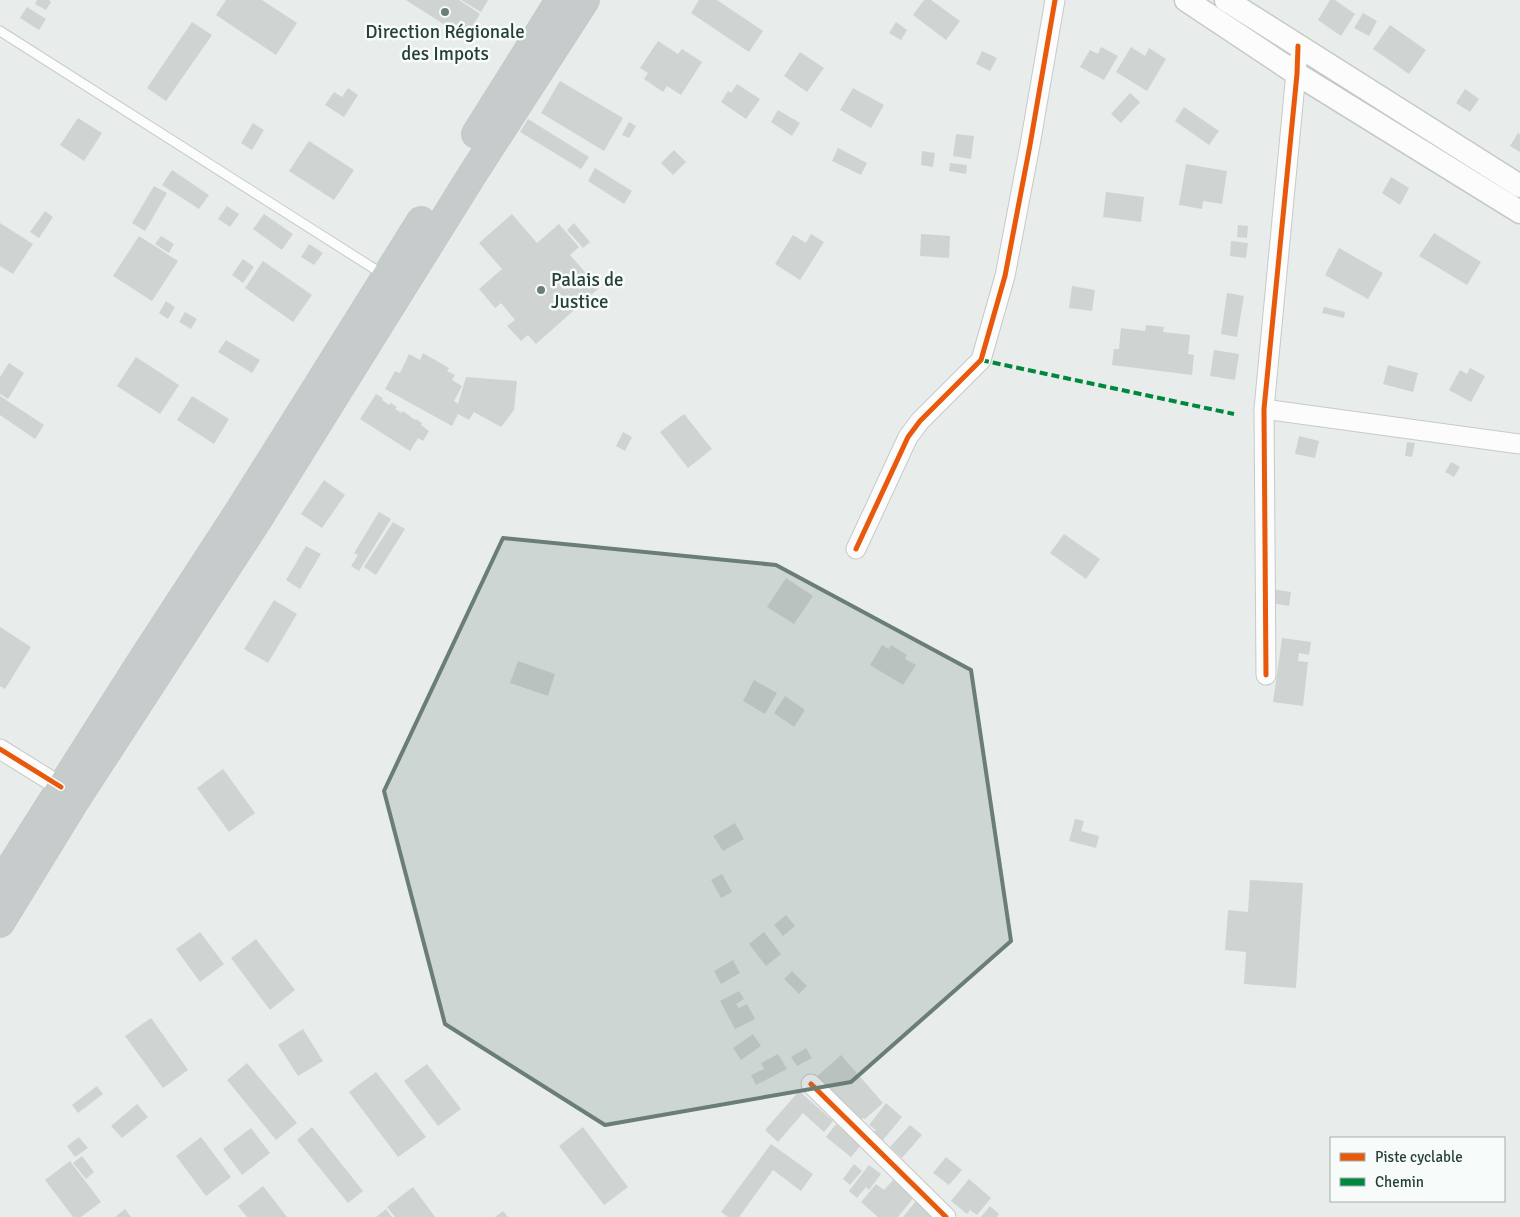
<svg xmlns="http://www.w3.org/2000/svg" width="1520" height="1217" viewBox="0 0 1520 1217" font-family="Signika,sans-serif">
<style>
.building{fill:#cfd4d2}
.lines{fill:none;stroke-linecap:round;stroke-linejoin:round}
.service-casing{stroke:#c5cac8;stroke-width:11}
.minor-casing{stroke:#c5cac8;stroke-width:21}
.tertiary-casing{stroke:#c5cac8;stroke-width:25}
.trunk-casing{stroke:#c3cbc9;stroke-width:30}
.service{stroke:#fcfcfc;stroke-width:9}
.minor{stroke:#fcfcfc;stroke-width:19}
.tertiary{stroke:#fcfcfc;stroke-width:22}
.trunk{stroke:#c6cccc;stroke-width:28}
.quiet{stroke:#00873e;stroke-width:4;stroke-dasharray:8 4;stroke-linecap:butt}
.cycleway-casing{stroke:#f7fbf9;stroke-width:8}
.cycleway{stroke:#e8590c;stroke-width:5}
.marked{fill:#6a7d77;fill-opacity:0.2;stroke:#6a7d77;stroke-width:4;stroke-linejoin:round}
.poi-dot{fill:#6a7d77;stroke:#f7fbf9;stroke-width:2}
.labels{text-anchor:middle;stroke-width:5;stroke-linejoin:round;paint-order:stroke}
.poi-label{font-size:19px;fill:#264039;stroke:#f7fbf9}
</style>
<rect width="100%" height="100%" fill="#e8edeb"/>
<g class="building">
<polygon points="37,0 49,0 51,2 46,10 35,4"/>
<polygon points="226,0 262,0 297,23 276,55 216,15"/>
<polygon points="406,0 459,0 480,14 465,38"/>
<polygon points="461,0 488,0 481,12"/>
<polygon points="699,0 717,0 763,31 749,52 691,13"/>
<polygon points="924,0 931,0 960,21 946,40 913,15"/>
<polygon points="1330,0 1335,0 1355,14 1341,36 1318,20"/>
<polygon points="27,7 46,19 39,30 20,18"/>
<polygon points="1363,13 1377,21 1369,36 1354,28"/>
<polygon points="192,22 212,35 166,101 147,88"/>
<polygon points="896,22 907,30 901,40 889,33"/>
<polygon points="1390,25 1426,50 1409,74 1373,49"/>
<polygon points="658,41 678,54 682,49 702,62 681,95 667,86 663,92 644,79 648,73 640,68"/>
<polygon points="1101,47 1118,56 1104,80 1080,67 1090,50 1098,54"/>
<polygon points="1131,47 1145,56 1149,48 1166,59 1147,91 1116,72"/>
<polygon points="982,51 997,58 990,71 976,64"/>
<polygon points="800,52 824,68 807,92 784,76"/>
<polygon points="560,81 623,118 604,151 541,113"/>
<polygon points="737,84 760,99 746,119 721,102 728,91 731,93"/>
<polygon points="348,88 358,95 344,117 325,105 334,92 342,97"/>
<polygon points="853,88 884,105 871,128 840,110"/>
<polygon points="1465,89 1479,99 1470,112 1456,103"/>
<polygon points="1130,93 1140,102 1121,123 1111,114"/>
<polygon points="1184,107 1219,131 1209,145 1175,121"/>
<polygon points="778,110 800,123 792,136 771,122"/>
<polygon points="78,118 102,133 84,161 60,145"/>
<polygon points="528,119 589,157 581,169 520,132"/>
<polygon points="629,122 636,126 629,138 622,135"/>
<polygon points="253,123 264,130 252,150 241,143"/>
<polygon points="1518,133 1520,134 1520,152 1510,146"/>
<polygon points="956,134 974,136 971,159 953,156"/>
<polygon points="309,141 354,170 334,200 289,171"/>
<polygon points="838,148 867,163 861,175 832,161"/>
<polygon points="674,150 686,162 673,175 661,163"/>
<polygon points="922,151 935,153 933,167 921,165"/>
<polygon points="950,163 967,165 966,174 949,171"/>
<polygon points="1186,164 1227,171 1222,204 1203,201 1202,209 1179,205"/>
<polygon points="595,168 632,191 624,204 588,181"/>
<polygon points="172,170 209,195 199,209 162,185"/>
<polygon points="1391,177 1409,188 1400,205 1382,193"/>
<polygon points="154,186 167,193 145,231 132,223"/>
<polygon points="1106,192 1144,197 1141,222 1103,217"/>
<polygon points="227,206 239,214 230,227 218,219"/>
<polygon points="45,211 53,217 39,238 30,232"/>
<polygon points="264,214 293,234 282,250 253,229"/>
<polygon points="512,214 537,243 559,224 579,247 570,255 599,288 536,344 528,335 521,341 507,326 515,320 501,303 495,308 479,289 502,269 479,243"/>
<polygon points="0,223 33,244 13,274 0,266"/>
<polygon points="574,223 590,242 583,248 567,230"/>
<polygon points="1238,225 1248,226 1247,238 1237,237"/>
<polygon points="1434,233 1481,262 1467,285 1419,256"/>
<polygon points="811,234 824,242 800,280 775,264 793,235 806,243"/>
<polygon points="921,234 950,236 949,258 920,256"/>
<polygon points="139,236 178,261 152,301 113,276"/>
<polygon points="161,236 174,244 169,253 155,244"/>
<polygon points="1231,241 1248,243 1246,258 1230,256"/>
<polygon points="309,244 323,253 314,265 301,257"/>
<polygon points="1339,248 1383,273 1368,299 1325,275"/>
<polygon points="243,259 254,267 243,283 232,275"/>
<polygon points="263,261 312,295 293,322 245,288"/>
<polygon points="1072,286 1095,290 1092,311 1069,308"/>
<polygon points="1227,293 1244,296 1237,337 1221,334"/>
<polygon points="166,301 175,307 168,319 159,313"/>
<polygon points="1324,307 1345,312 1344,318 1322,313"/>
<polygon points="185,312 197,319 191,329 179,322"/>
<polygon points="1146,325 1164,327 1163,332 1190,335 1188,354 1194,355 1192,375 1112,365 1114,349 1119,349 1121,328 1145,331"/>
<polygon points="226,340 260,360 252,373 218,352"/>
<polygon points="1214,350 1239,354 1235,380 1210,376"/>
<polygon points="423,353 449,368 447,371 455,375 452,380 462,386 454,401 458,404 466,377 517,381 514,410 501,427 474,412 469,420 458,414 452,426 385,389 395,371 400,373 409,354 420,360"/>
<polygon points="136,357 179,385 160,414 117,386"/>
<polygon points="9,363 24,373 8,399 0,394 0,377"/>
<polygon points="1388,365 1418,373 1413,392 1383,384"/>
<polygon points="1470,368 1485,376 1471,402 1449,390 1460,370 1467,374"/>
<polygon points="376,394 383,398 382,400 389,405 391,403 397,407 395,409 402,413 403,411 415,420 416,419 422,423 421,425 429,431 423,441 418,438 410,451 360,419"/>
<polygon points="0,396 44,425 35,439 0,415"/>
<polygon points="192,396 229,419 214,444 177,420"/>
<polygon points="684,414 712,449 688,468 660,432"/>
<polygon points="623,432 632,437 625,451 616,446"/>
<polygon points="1299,436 1319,441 1315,458 1295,454"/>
<polygon points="1407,442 1415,443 1412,457 1405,456"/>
<polygon points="1451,462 1460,467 1454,477 1445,472"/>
<polygon points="324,480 345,495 322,528 301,514"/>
<polygon points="379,512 391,519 359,571 351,566 358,555 354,553"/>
<polygon points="393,522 405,529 376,575 364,567"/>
<polygon points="1064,534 1100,559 1086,579 1050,553"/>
<polygon points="306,546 321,554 300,589 286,580"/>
<polygon points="786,578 813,596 794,624 767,607"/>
<polygon points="1272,589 1291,592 1289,606 1270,603"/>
<polygon points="274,600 297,614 268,663 244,649"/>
<polygon points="0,627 31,647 5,689 0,686"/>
<polygon points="1282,638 1311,642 1309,655 1299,653 1298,661 1308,662 1303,706 1273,702"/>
<polygon points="882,645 889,649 891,645 907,655 905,659 916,665 903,685 870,665"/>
<polygon points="518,661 555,674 548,696 510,683"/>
<polygon points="754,680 777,693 765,714 743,701"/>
<polygon points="785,696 805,710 794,727 774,713"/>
<polygon points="223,769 255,813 229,832 197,788"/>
<polygon points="1075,819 1084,821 1081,831 1099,836 1096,848 1069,841"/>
<polygon points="735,823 744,839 723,851 713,836"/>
<polygon points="722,874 732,892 721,898 711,880"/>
<polygon points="1250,880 1303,883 1296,988 1244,984 1246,952 1225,950 1228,910 1248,912"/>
<polygon points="786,915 795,926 783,936 774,925"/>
<polygon points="200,932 224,964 200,982 176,949"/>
<polygon points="764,932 781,954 766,966 749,944"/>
<polygon points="256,939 295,990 270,1010 231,958"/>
<polygon points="733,960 740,973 721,984 714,971"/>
<polygon points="792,971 807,986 799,994 784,979"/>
<polygon points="739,991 744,999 736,1004 739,1008 747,1004 755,1019 735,1029 720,1001"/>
<polygon points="151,1018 188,1070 163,1088 125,1036"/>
<polygon points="303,1029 323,1061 298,1076 278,1045"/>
<polygon points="753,1034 761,1046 741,1060 733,1048"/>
<polygon points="806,1048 812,1058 797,1066 791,1057"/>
<polygon points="778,1054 787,1069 756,1085 751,1075 764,1069 761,1063"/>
<polygon points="841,1055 883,1103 865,1119 863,1118 854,1125 814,1079"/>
<polygon points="247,1063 297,1123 276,1140 227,1080"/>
<polygon points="427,1064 461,1109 438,1126 404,1081"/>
<polygon points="376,1072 426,1137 398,1157 349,1092"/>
<polygon points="97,1086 103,1094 78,1113 72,1105"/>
<polygon points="799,1091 833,1121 824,1132 803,1113 778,1142 765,1130"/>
<polygon points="886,1103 902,1117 878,1146 868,1139 876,1130 869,1125"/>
<polygon points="137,1104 148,1117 122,1138 111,1126"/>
<polygon points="836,1124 861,1145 851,1157 826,1137"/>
<polygon points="910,1125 922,1135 902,1158 890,1147"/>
<polygon points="312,1127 363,1191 348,1203 297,1140"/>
<polygon points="583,1127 628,1187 604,1205 559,1146"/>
<polygon points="251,1128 270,1153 242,1175 223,1149"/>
<polygon points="79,1137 88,1148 75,1157 67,1146"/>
<polygon points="201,1137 231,1177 206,1196 176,1156"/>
<polygon points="771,1144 813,1174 801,1191 773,1170 739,1217 728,1217 721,1212"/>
<polygon points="82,1156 94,1172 86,1179 73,1163"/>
<polygon points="946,1157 962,1170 949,1185 933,1173"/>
<polygon points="70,1161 101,1202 81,1217 73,1217 45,1180"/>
<polygon points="854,1164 862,1171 850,1185 843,1179"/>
<polygon points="869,1165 881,1174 869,1190 866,1187 857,1198 849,1191"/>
<polygon points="894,1179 915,1196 898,1217 878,1217 861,1202 876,1184 884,1190"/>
<polygon points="969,1179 991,1198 977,1215 970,1210 967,1214 951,1201"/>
<polygon points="263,1186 287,1217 247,1217 238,1206"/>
<polygon points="413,1187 435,1217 395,1217 387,1207"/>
<polygon points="916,1201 933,1215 931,1217 903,1217"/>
<polygon points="990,1206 999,1214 997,1217 981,1217"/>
<polygon points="125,1209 131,1217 115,1217"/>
<polygon points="386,1209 392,1217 376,1217"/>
<polygon points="503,1211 508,1217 495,1217"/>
</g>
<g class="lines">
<g class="service-casing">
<polyline id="service" points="0,31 384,275"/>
</g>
<g class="minor-casing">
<g id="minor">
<polyline points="1264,409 1520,444"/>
<polyline points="856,549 908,437 920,421 981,360 1005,276 1030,145 1055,0"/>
<polyline points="1266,675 1264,409 1297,62"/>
<polyline points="0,749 61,787"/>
<polyline points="811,1084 946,1217"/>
</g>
</g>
<g class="tertiary-casing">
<g id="tertiary">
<polyline points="1186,0 1297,74 1520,212"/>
<polyline points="1226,0 1520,186"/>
</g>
</g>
<g class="trunk-casing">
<g id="trunk">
<polyline points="476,134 560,0"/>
<polyline points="0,884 143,659 240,510 421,221"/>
<polyline points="0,923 76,799 258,519 472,175 585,0"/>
</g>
</g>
<use href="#service" class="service"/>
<use href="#minor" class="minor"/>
<use href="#tertiary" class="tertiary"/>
<use href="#trunk" class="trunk"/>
<polyline class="quiet" points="981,360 1234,414"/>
<g class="cycleway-casing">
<g id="cycleway">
<polyline points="856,549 908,437 920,421 981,360 1005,276 1030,145 1055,0"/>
<polyline points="1266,675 1264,409 1297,74 1298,46"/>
<polyline points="0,749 61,787"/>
<polyline points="811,1084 946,1217"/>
</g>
</g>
<use href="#cycleway" class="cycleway"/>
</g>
<path class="marked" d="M 503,538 L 776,565 L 971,670 L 1011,941 L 851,1082 L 605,1125 L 445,1024 L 384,791 Z"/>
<g class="poi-dot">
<circle cx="445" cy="12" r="5"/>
<circle cx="541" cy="290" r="5"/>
</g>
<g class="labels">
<g class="poi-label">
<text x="445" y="38">Direction Régionale<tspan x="445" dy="22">des Impots</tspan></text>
<text x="551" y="286" text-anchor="start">Palais de<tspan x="551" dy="22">Justice</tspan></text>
</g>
</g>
<rect x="1330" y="1137" width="175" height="65" fill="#f7fbf9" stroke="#a3b0ac"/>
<rect x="1340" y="1153" width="25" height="8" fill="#e8590c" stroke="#a3b0ac"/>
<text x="1375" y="1162" font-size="15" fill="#264039">Piste cyclable</text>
<rect x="1340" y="1178" width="25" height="8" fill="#00873e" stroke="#a3b0ac"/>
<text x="1375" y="1187" font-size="15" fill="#264039">Chemin</text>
</svg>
